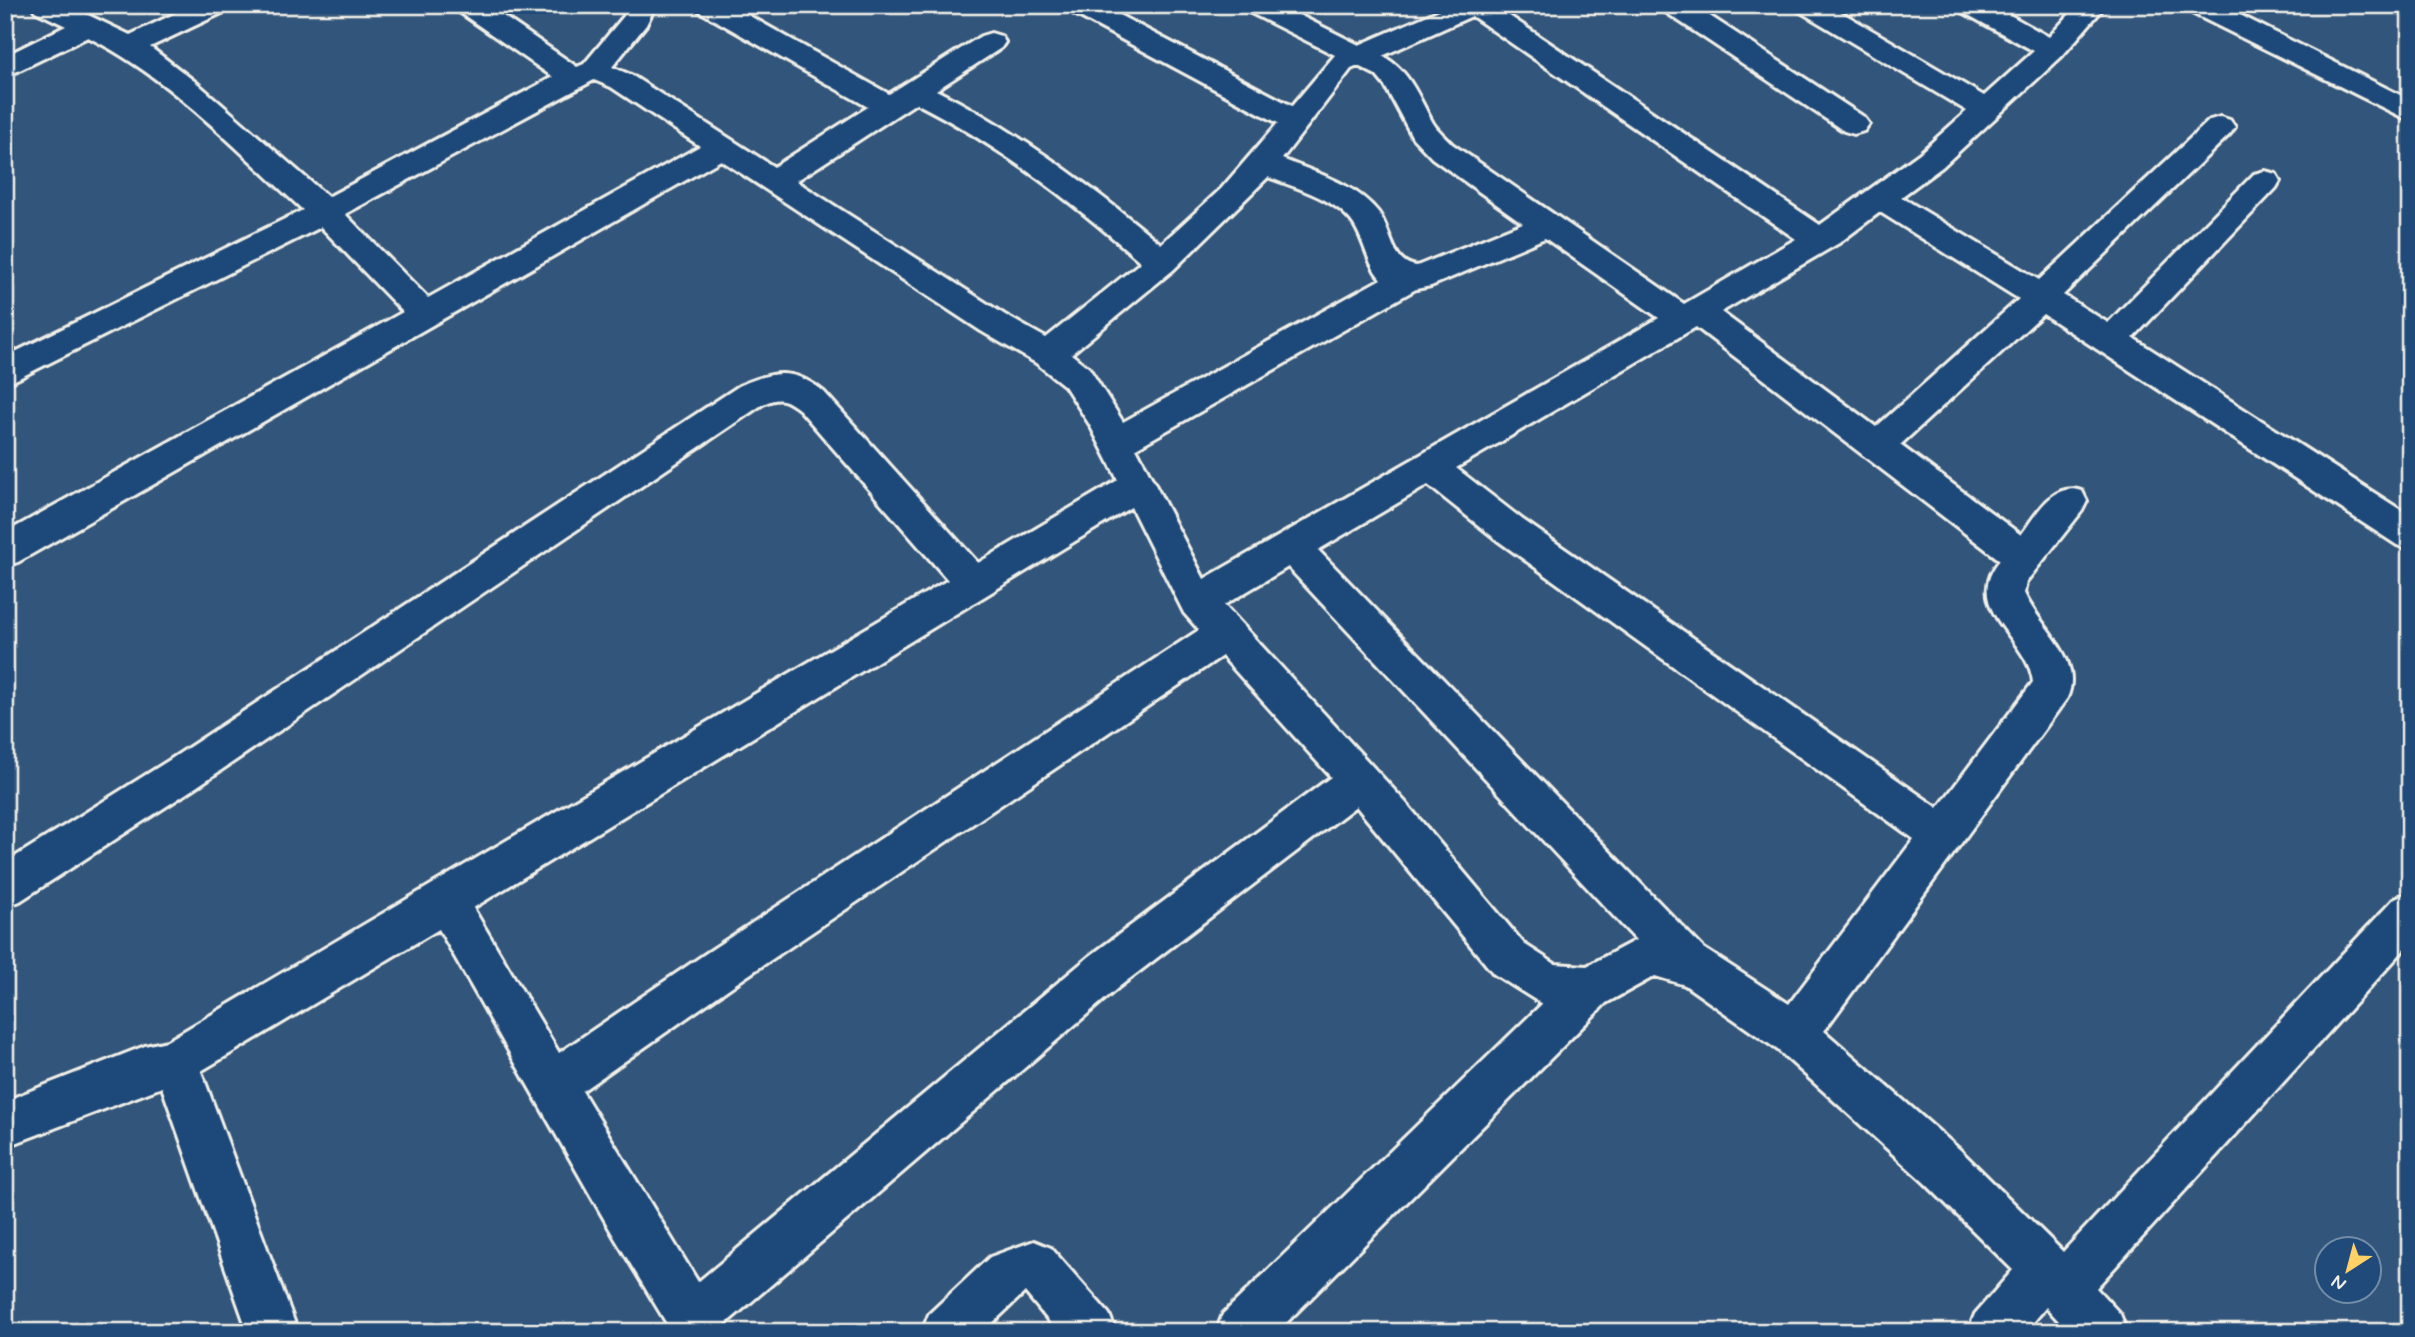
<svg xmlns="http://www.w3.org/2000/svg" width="2415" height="1337" viewBox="0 0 2415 1337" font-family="Mynerve,sans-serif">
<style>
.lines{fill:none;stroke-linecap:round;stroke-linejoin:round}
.minor-casing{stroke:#f4f1e8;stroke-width:6}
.minor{fill:#1f4a7a;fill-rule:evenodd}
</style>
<rect width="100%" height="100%" fill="#32557b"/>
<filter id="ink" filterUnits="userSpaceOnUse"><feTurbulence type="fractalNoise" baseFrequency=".0143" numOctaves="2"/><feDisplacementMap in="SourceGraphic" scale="14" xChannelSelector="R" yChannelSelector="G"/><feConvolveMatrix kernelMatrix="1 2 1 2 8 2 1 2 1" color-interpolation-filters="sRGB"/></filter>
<g filter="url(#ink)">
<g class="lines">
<g class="minor-casing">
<g id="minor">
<path d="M 32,5 L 67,5 L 130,35 L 193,5 L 229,5 L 226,11 L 150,47 L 198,84 L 328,197 L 553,77 L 458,11 L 455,5 L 487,5 L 577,67 L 584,64 L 624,16 L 629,5 L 656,5 L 646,25 L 612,67 L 631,75 L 774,167 L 868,107 L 699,11 L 696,5 L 730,5 L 889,94 L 981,36 L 991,33 L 1001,36 L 1005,42 L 1001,48 L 936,90 C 1018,131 1091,186 1161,244 L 1221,189 L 1278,123 L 1069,11 L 1066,5 L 1100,5 L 1292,106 L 1335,55 L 1247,11 L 1244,5 L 1279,5 L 1359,45 L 1451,5 L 1493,5 L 1820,225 L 1920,153 L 1967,111 L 1799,11 L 1796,5 L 1829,5 L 1984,96 L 2034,51 L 1961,11 L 1958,5 L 1992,5 L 2049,37 L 2078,5 L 2106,5 L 2062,56 L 1942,167 L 1901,197 L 2039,280 L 2210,120 L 2220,117 L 2230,120 L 2235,127 L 2230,134 L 2063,295 L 2108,323 L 2254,174 L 2265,171 L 2276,174 L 2280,181 L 2276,188 L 2133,338 L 2410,516 L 2410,550 L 2397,545 L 2043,314 L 1900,445 L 2021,535 C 2037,514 2053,481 2082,491 L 2087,501 L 2082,511 L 2026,582 L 2024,593 C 2038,626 2085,659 2067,698 L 1824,1031 L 1959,1149 L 2063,1252 L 2395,898 L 2410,892 L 2410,943 L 2096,1288 L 2120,1314 L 2127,1332 L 2069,1332 L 2046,1307 L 2025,1332 L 1968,1332 L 1975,1314 L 2013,1270 L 1925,1183 L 1778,1050 L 1685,985 L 1655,976 L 1606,1003 L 1277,1332 L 1216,1332 L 1223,1314 L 1542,1004 L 1494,974 L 1356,806 L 1120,986 L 723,1326 L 726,1332 L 672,1332 L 615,1238 L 439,929 L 201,1071 L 298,1332 L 248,1332 L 162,1087 L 5,1147 L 5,1101 L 145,1046 L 167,1041 L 948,580 L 800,410 C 786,399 780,396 763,404 L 196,787 L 20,901 L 5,907 L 5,863 L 168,761 L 739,386 C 773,371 793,367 824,392 L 978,563 L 1118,480 L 1090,425 L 1065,386 L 1036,363 L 981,331 L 721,160 L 18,562 L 5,566 L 5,533 L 403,312 L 321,227 L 5,385 L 5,357 L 303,210 C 237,150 168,76 88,37 L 5,77 L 5,56 L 66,26 L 35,11 ZM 1472,16 L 1796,239 L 1684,304 L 1452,144 C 1446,137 1438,131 1433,123 C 1418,97 1410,70 1382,56 ZM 1358,66 L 1376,75 L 1385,86 L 1413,138 L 1432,158 L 1523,223 L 1417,266 C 1391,264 1392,230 1378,212 C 1355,183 1315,173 1282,159 L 1351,69 ZM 594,80 L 611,87 L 700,146 L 428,298 L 345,214 ZM 916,103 C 999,145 1071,201 1141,262 L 1046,338 L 1005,315 L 796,181 ZM 1268,177 C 1296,188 1343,200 1357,230 C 1366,247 1368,264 1381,279 L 1123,422 L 1089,368 L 1071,354 L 1173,270 ZM 1880,212 L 2019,299 L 1876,427 L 1721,312 L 1839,243 ZM 1545,238 L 1659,318 L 1204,579 L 1136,448 L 1416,289 L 1431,286 ZM 1696,327 L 2000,560 C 1960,609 2029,638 2033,682 L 1938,808 L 1523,520 L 1456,468 ZM 1428,485 L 1497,540 L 1914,839 L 1789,1004 L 1703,948 L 1318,550 ZM 1131,507 L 1184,613 L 1199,630 L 705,954 L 559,1053 L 473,908 ZM 1288,567 L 1636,940 L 1587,966 L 1555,964 L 1524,944 L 1405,802 L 1224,605 ZM 1222,656 L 1331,777 L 1090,956 L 698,1282 L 582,1091 L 735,984 Z"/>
<polygon points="1661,5 1693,5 1864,117 1869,124 1864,131 1854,134 1844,131 1664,11"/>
<polygon points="2185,5 2220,5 2410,100 2410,121 2188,11"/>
<polygon points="1034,1241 1051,1248 1109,1314 1116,1332 1058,1332 1025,1292 983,1332 922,1332 929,1314 990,1257"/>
</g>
</g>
<use href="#minor" class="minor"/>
</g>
</g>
<rect width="2415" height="1337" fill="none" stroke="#1f4a7a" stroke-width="28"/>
<rect x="14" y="14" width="2387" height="1309" fill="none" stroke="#f4f1e8" stroke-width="2.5" filter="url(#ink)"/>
<g transform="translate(2348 1270) rotate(216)"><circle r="33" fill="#1f4a7a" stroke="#748da6" stroke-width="2"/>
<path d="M0-5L12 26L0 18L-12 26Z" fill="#ffd166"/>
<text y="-10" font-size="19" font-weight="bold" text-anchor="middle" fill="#f4f1e8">N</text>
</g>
</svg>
